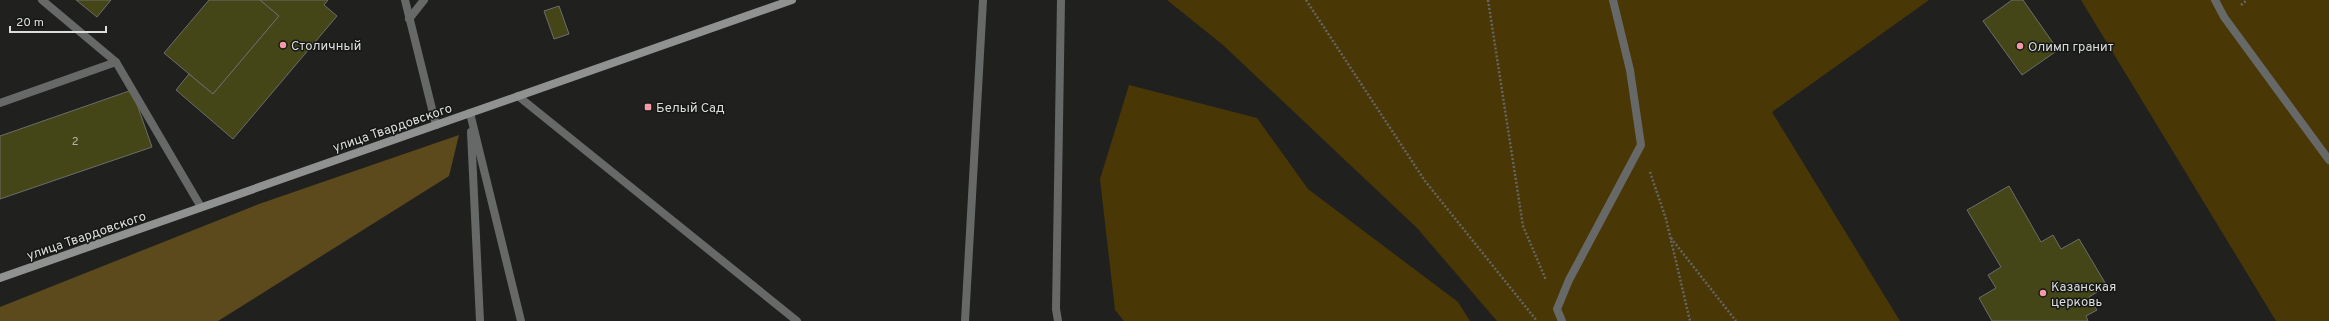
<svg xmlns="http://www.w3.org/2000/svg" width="2329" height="321" viewBox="0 0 2329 321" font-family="Overpass,sans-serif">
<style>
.green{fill:#493705}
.forest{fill:#5c491c}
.building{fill:#444617;stroke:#6d6d6b}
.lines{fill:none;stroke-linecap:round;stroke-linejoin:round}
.path{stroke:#656664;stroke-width:2.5;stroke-dasharray:2 2;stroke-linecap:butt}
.lane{stroke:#676968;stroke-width:8}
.street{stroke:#676968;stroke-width:8}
.secondary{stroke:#909291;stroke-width:8}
.poi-dot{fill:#f49aa5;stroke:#161816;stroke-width:1.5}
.labels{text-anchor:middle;stroke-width:3;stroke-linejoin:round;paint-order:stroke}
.number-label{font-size:11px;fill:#b6b7ab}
.poi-label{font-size:13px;fill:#dcdddc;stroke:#161816;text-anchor:start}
.street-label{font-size:13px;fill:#dcdddc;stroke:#161816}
</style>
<rect width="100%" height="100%" fill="#20211f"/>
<g class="green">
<polygon points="1167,0 1929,0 1772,112 1900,321 1497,321 1417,228 1223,45"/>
<polygon points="2081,0 2329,0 2329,321 2276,321"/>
<polygon points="1129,85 1257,118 1308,189 1458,302 1470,321 1124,321 1115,310 1100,179"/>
</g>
<polygon class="forest" points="459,135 449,176 218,321 0,321 0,307 259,204"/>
<g class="building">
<polygon points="76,0 111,0 97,17"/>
<polygon points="209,0 260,0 279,16 213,94 164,53"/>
<polygon points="260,0 328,0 324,5 337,16 233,139 176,90 189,74 213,94 279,16"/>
<polygon points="2012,0 2023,0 2058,50 2022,75 1983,21"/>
<polygon points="559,6 569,34 554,39 544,11"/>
<polygon points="132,90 152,147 0,199 0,136"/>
<polygon points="2009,186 2041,242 2053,235 2061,249 2079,239 2107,286 2089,297 2097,310 2086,316 2088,321 1992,321 1979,298 1996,288 1988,275 2001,267 1967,210"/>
</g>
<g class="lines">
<g class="path">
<polyline points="1306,0 1425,181 1537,321"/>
<polyline points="1488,0 1523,226 1546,280"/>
<polyline points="2241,5 2247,0"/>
<polyline points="1650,172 1666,219 1690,321"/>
<polyline points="1671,238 1736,321"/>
</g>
<g class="lane">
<polyline points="42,0 116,62"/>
<polyline points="2215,0 2224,17 2329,160"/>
<polyline points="409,19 424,0"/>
<polyline points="518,96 797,321"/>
<polyline points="0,103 116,62 201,207"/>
<polyline points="470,113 521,321"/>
<polyline points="471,132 480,321"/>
<polyline points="965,321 983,0"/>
<polyline points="1058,321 1056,309 1061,0"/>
</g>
<g class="street">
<polyline points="405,0 436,125"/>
<polyline points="1562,321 1557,309 1569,280 1641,145 1630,70 1613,0"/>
</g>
<polyline class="secondary" points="0,278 792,0"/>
</g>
<g class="poi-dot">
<circle cx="283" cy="45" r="4"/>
<circle cx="2020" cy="46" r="4"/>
<rect x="644" y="103" width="8" height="8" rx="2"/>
<circle cx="2043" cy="293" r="4"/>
</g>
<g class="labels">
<g class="number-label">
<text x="75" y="145">2</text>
</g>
<g class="poi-label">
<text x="291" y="50">Столичный</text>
<text x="2028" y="51">Олимп гранит</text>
<text x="656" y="112">Белый Сад</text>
<text x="2051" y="291">Казанская<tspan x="2051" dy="15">церковь</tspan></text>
</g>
<g class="street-label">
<text transform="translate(392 127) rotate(-19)" y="5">улица Твардовского</text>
<text transform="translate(86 235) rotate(-19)" y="5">улица Твардовского</text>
</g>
</g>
<path d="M10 26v6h96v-6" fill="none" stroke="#dcdddc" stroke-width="2"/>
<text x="16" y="26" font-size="12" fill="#dcdddc" stroke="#161816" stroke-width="3" paint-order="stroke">20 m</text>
</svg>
